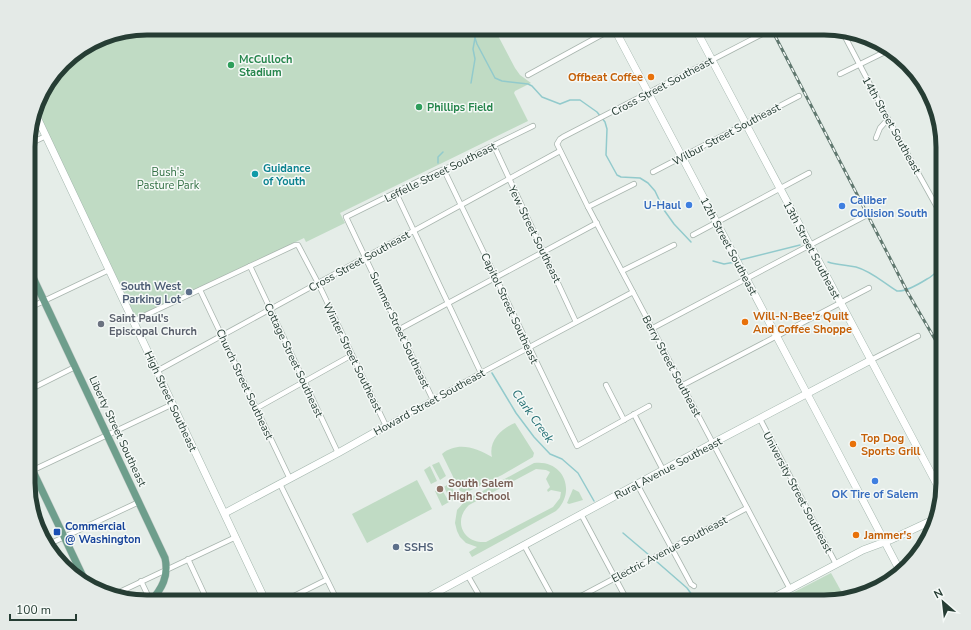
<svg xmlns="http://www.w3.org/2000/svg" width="971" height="630" viewBox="0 0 971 630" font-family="'Nunito Sans',sans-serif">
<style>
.green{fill:#c0dbc4;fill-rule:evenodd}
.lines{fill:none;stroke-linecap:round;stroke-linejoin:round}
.stream{stroke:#92cacc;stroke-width:1.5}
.street-casing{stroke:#a8b5ae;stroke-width:6}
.secondary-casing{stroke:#a4b7ae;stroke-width:8}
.primary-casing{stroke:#c2c9c6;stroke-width:8}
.street{stroke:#fff;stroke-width:4.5}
.secondary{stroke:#fff;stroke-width:7}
.primary{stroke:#6e9e8c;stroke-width:7}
.rail-casing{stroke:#60786f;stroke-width:3}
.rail{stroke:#f5f9f7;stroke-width:1.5;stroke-dasharray:4.5;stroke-linecap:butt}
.leisure-dot{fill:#2e9e5b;stroke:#f5f9f7;stroke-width:1.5}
.food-dot{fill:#e8710a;stroke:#f5f9f7;stroke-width:1.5}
.culture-dot{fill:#0f9aa8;stroke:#f5f9f7;stroke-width:1.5}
.shop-dot{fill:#3f7fe0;stroke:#f5f9f7;stroke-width:1.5}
.service-dot{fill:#5c6f8a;stroke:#f5f9f7;stroke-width:1.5}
.worship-dot{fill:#6b7280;stroke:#f5f9f7;stroke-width:1.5}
.education-dot{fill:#8d6e63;stroke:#f5f9f7;stroke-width:1.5}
.transit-dot{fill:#1a4fb4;stroke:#f5f9f7;stroke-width:1.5}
.labels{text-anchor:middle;stroke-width:3;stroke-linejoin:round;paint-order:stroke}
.leisure-label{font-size:11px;font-weight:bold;fill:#27864d;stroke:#f5f9f7;text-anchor:start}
.food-label{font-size:11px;font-weight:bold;fill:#c56008;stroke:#f5f9f7;text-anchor:start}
.street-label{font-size:11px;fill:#263d34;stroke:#f5f9f7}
.culture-label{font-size:11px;font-weight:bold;fill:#0d838f;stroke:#f5f9f7;text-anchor:start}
.park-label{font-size:11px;fill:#337044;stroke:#f5f9f7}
.shop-label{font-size:11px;font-weight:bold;fill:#366cbe;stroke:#f5f9f7;text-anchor:start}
.service-label{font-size:11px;font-weight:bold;fill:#4e5e75;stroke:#f5f9f7;text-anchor:end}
.worship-label{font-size:11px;font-weight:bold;fill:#5b616d;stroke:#f5f9f7;text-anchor:start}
.education-label{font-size:11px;font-weight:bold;fill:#785e54;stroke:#f5f9f7;text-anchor:start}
.transit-label{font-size:11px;font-weight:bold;fill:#164399;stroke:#f5f9f7;text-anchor:start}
.water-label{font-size:12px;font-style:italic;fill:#257074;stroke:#f5f9f7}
.rim{fill:none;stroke:#263d34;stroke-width:5}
</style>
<rect width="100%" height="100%" fill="#e5ede8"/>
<g class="green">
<polygon points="147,28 494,28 515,68 520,75 531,83 515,91 514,93 528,121 340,213 345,223 306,242 304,238 140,317 135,316 36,110 40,94 68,58 102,37"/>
<path d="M 515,423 L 534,453 L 533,457 L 502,475 L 465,493 L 460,491 L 442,454 C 458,441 476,448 492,457 C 488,441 502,428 515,423 Z"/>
<polygon points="439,462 446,476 440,480 432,465"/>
<path d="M 534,463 C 563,459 577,491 556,511 L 472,557 L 469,552 L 477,547 L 466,543 L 460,537 L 457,531 L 455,523 L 457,510 L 466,500 ZM 536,469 L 546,470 L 550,472 L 546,479 L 550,487 L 547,490 L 548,492 L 551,490 L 561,492 L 560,498 L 553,507 L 486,542 C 464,544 452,521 469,505 Z"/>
<polygon points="430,466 437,481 431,484 424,470"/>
<polygon points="417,480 432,509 367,543 352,514"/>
<polygon points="450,483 457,498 451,501 444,487"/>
<polygon points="441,488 449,502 442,506 435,491"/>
<polygon points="573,489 579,492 583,500 569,504 567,503"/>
<polygon points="831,573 845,598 832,602 775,602"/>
</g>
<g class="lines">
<g class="stream">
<polyline points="475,28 474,35 477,44 495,78 502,81 528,84 532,86 542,97 560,104 570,100 580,100 597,112 605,122 607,129 606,155 617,175 621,177 640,178 648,183 655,191 664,210 674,224 691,242"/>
<polyline points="471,83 475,59 473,49 475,38"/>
<polyline points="438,163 438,157 443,152"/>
<polyline points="740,260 800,245"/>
<polyline points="713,261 724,264 735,262"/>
<path d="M 828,262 C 837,265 846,265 856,267 C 871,271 884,283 897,291 C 906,292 919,284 927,279 C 932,277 935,272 940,270 L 943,275"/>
<polyline points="492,373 516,413 534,437 550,454 562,459 578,473 594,501"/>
<polyline points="623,533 649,555"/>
<polyline points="656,561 687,588 697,602"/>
</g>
<g class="street-casing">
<g id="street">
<polyline points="768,31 563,137 560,139 557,144 588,207 790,589"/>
<polyline points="842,31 888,119 943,218"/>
<polyline points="840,74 891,49"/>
<polyline points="528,75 614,28"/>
<polyline points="876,138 880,128 888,119"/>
<polyline points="29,144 46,136"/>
<polyline points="494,146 576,322"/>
<polyline points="444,170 577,446 649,406"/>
<polyline points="653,172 799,96"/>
<polyline points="396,193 481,373"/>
<polyline points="588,207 634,184"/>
<polyline points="693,235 809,173"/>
<polyline points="250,266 338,453"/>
<polyline points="622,271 674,245"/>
<polyline points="200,290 290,479"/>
<polyline points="29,308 109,270"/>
<polyline points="133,321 295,245 298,245 318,283 386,426 481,373 633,292"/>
<polyline points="653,328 865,216"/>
<polyline points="400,329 597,223"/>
<polyline points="871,360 918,336"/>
<polyline points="157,371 560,151"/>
<polyline points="606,385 624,420"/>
<polyline points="683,385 869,288"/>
<polyline points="29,390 75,367"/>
<polyline points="433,400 346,217 437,172 474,157 478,153 533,126"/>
<polyline points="257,408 352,355"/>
<polyline points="634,414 663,470"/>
<polyline points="760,419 836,564"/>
<polyline points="29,472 173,404"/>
<polyline points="280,484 338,602"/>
<polyline points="637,484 691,584 694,586"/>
<polyline points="581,514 628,602"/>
<polyline points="47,545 139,502"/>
<polyline points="524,545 555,602"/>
<polyline points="188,559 208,602"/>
<polyline points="468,576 483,602"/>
<polyline points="141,581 151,602"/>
<polyline points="111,596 236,537"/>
<polyline points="282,602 326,580"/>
<polyline points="570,602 747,508"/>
</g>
</g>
<g class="secondary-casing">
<g id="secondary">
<polyline points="614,28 834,445 900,571"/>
<polyline points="695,28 942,494"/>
<polyline points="35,113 266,602"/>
<polyline points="225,513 338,453 386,426"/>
<polyline points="419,602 713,443 871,360"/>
<polyline points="765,602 863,550 890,540 933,520"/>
</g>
</g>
<g class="primary-casing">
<g id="primary">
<path d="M 29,269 L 165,558 C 169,576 162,589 150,602"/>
<polyline points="29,463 87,585"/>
</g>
</g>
<use href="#street" class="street"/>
<use href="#secondary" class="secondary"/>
<use href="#primary" class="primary"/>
<g class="rail-casing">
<polyline id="rail" points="771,28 908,293 943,353"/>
</g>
<use href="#rail" class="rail"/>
</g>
<g class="leisure-dot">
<circle cx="231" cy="65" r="4"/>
<circle cx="419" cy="107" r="4"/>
</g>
<g class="food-dot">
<circle cx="651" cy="77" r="4"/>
<circle cx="745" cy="322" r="4"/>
<circle cx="853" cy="444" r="4"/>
<circle cx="856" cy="535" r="4"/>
</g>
<circle class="culture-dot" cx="255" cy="174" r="4"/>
<g class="shop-dot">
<circle cx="689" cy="205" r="4"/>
<circle cx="842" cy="206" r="4"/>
<circle cx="875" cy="481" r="4"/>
</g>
<g class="service-dot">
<circle cx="189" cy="292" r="4"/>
<circle cx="396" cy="547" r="4"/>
</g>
<circle class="worship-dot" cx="101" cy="324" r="4"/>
<circle class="education-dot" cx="440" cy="489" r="4"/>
<rect class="transit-dot" x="53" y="528" width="8" height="8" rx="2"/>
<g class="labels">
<g class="leisure-label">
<text x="239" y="63">McCulloch<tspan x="239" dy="13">Stadium</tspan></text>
<text x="427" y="111">Phillips Field</text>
</g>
<g class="food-label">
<text x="643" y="81" text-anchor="end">Offbeat Coffee</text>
<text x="753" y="320">Will-N-Bee'z Quilt<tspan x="753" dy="13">And Coffee Shoppe</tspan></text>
<text x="861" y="442">Top Dog<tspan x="861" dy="13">Sports Grill</tspan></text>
<text x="864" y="539">Jammer's</text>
</g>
<g class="street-label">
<text transform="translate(662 86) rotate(-28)" y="4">Cross Street Southeast</text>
<text transform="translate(892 125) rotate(61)" y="4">14th Street Southeast</text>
<text transform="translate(726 134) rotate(-28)" y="4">Wilbur Street Southeast</text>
<text transform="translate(440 172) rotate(-26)" y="4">Leffelle Street Southeast</text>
<text transform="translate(535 234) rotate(64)" y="4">Yew Street Southeast</text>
<text transform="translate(729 246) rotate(62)" y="4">12th Street Southeast</text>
<text transform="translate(812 250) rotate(62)" y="4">13th Street Southeast</text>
<text transform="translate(359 261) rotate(-29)" y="4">Cross Street Southeast</text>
<text transform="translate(510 308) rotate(65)" y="4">Capitol Street Southeast</text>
<text transform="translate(400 330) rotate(65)" y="4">Summer Street Southeast</text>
<text transform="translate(353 357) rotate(64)" y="4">Winter Street Southeast</text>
<text transform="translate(294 360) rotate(65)" y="4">Cottage Street Southeast</text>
<text transform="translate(672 366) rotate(62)" y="4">Berry Street Southeast</text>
<text transform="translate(245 384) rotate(65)" y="4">Church Street Southeast</text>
<text transform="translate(171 401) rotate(65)" y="4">High Street Southeast</text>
<text transform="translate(429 402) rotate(-29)" y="4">Howard Street Southeast</text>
<text transform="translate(118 431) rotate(65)" y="4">Liberty Street Southeast</text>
<text transform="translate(668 468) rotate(-28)" y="4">Rural Avenue Southeast</text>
<text transform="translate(798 492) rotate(62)" y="4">University Street Southeast</text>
<text transform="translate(669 549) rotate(-28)" y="4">Electric Avenue Southeast</text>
</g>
<g class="culture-label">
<text x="263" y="172">Guidance<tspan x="263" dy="13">of Youth</tspan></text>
</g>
<g class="park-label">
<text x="168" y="176">Bush's<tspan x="168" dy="13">Pasture Park</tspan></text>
</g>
<g class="shop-label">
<text x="850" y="204">Caliber<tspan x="850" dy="13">Collision South</tspan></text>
<text x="681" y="209" text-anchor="end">U-Haul</text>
<text x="875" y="498" text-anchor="middle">OK Tire of Salem</text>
</g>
<g class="service-label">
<text x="181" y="290">South West<tspan x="181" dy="13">Parking Lot</tspan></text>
<text x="404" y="551" text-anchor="start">SSHS</text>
</g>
<g class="worship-label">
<text x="109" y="322">Saint Paul's<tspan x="109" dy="13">Episcopal Church</tspan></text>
</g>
<g class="education-label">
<text x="448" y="487">South Salem<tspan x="448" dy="13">High School</tspan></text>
</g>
<g class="transit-label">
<text x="65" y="530">Commercial<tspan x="65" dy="13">@ Washington</tspan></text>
</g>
<g class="water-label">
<text transform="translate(533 416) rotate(54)" y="4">Clark Creek</text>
</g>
</g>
<path d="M0 0H971V630H0ZM147 35H824A112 112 0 0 1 936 147V483A112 112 0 0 1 824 595H147A112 112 0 0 1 35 483V147A112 112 0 0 1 147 35Z" fill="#e4eae7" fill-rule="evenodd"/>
<path class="rim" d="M147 35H824A112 112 0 0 1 936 147V483A112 112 0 0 1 824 595H147A112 112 0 0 1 35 483V147A112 112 0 0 1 147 35Z"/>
<g transform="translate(943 602) rotate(332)" stroke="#f5f9f7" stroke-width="3" paint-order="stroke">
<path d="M0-3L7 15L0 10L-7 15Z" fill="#263d34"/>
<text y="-6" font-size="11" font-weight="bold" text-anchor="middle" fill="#263d34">N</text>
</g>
<path d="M10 614v6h66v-6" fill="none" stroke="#263d34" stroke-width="2"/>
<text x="16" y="614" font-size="12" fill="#263d34" stroke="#f5f9f7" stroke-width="3" paint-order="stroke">100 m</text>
</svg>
